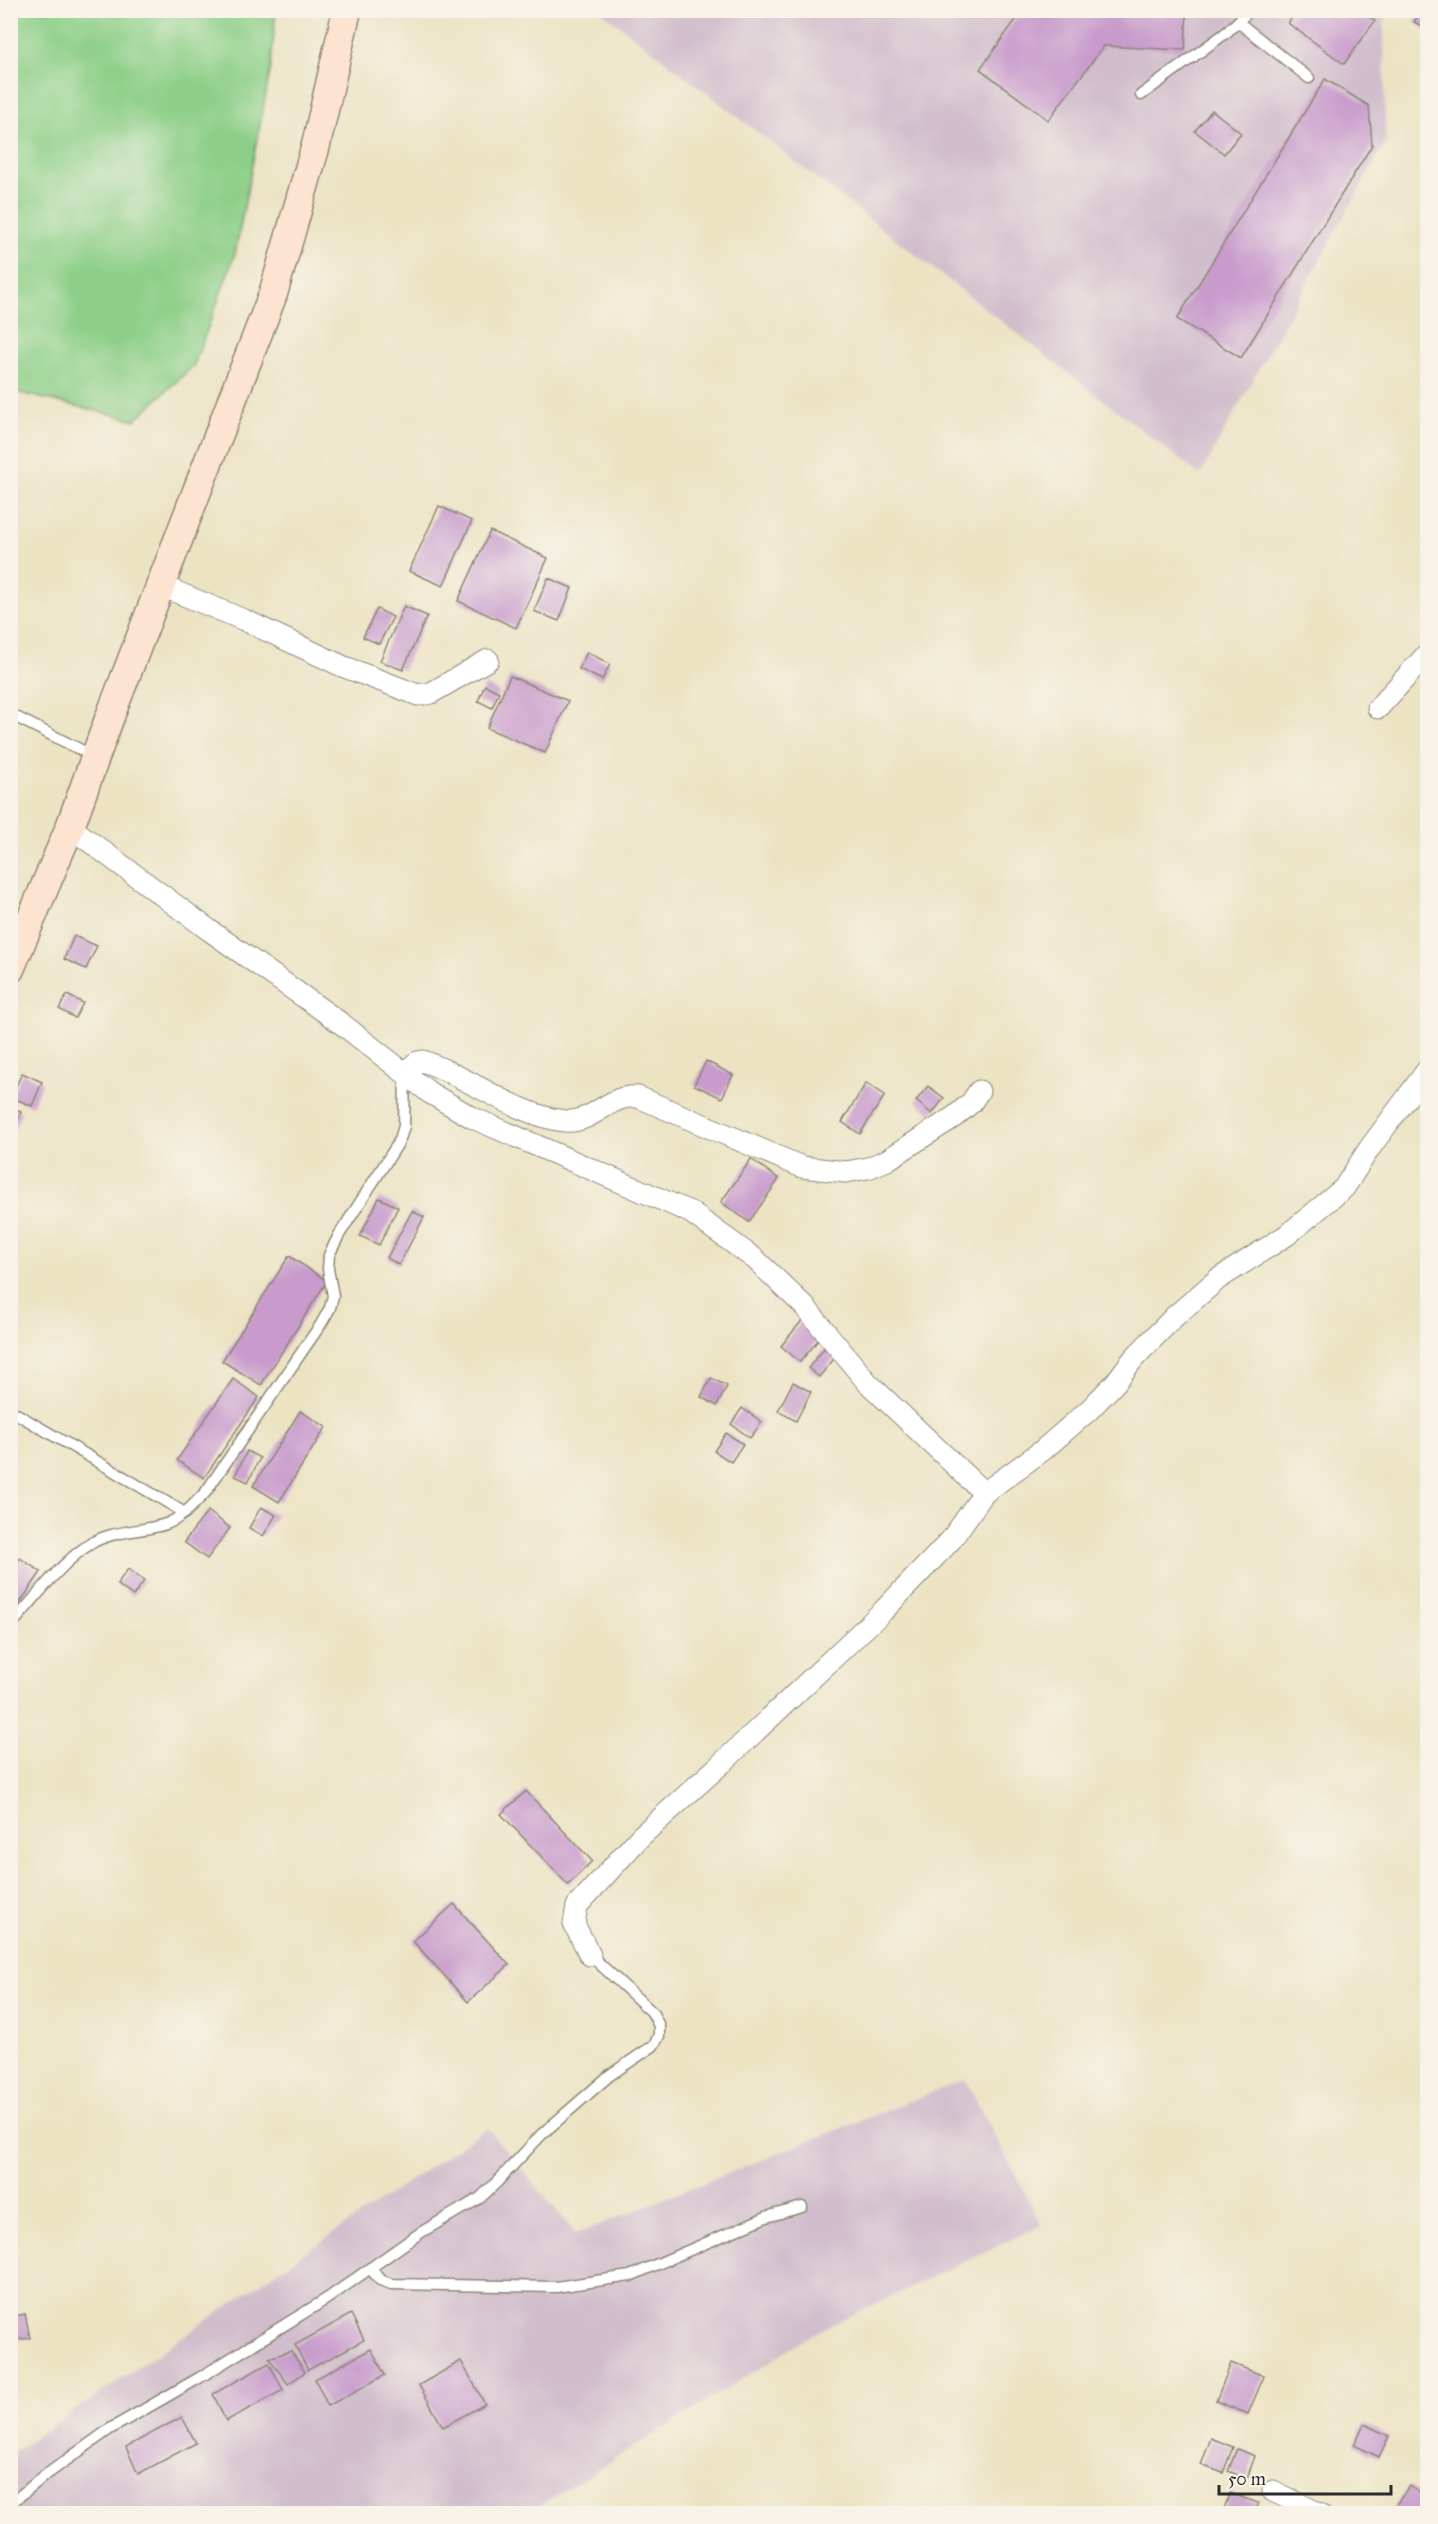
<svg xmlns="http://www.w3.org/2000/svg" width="1438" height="2524" viewBox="0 0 1438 2524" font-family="'IM FELL Great Primer',serif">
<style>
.industrial{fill:#d1bdcc}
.green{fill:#8dcf88;stroke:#5c7d5a;stroke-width:1.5}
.building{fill:#c89bcc}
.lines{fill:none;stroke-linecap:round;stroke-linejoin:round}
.lane-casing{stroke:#8c8777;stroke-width:13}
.street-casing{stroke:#8c8777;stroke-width:23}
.secondary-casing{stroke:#8c8777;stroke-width:31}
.lane{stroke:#fff;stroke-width:10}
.street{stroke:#fff;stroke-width:21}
.secondary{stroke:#fde4d0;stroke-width:28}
</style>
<rect width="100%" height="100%" fill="#f7f3e8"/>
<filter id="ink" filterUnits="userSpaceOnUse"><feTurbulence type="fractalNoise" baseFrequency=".0167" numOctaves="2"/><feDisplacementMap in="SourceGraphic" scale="12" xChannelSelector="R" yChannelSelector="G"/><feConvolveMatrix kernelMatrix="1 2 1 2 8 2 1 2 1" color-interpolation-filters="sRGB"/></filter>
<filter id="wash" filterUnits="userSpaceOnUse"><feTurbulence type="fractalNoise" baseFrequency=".008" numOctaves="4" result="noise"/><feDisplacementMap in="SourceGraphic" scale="24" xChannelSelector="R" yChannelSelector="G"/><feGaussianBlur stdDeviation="1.35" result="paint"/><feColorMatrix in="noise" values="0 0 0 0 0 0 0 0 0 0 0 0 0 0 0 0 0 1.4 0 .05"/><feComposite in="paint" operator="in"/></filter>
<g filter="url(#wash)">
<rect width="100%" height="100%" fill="#ece3c3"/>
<g class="industrial">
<polygon points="601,11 1384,11 1385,143 1200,475"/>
<polygon points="965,2079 1042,2225 822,2329 528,2513 11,2513 10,2455 487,2128 576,2234"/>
</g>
<polygon class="green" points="11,10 276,11 271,67 235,254 194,365 135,420 11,391"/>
<g id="blocks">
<g class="building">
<polygon points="1023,10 1187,10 1185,50 1104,46 1048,120 980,69"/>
<polygon points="1297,10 1361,10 1375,21 1344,64 1288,23"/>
<polygon points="1422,10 1428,10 1428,30 1414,22"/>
<polygon points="1325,79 1369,106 1372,145 1241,358 1177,319"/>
<polygon points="1212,110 1241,133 1224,154 1195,131"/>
<polygon points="439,506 472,521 443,586 409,571"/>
<polygon points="490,531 548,558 516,628 458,601"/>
<polygon points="548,578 572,588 559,621 534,611"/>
<polygon points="404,606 427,616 403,670 380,661"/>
<polygon points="377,609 393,617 379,644 363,637"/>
<polygon points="587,652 610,664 602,680 579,669"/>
<polygon points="510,676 568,701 545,753 487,728"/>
<polygon points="485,685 499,692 492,708 478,701"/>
<polygon points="74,936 97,946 86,969 64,959"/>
<polygon points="67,995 83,1003 75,1018 59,1009"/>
<polygon points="706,1061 733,1075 722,1098 694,1085"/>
<polygon points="22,1073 42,1082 32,1106 11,1097"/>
<polygon points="866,1083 885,1095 860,1134 842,1122"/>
<polygon points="928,1086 944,1098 932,1114 916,1101"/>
<polygon points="10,1107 21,1112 14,1130 10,1128"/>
<polygon points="751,1159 779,1179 749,1222 721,1202"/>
<polygon points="379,1198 398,1207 379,1245 360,1236"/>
<polygon points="412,1211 424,1217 399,1265 387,1258"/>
<polygon points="289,1256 327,1281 261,1385 222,1361"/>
<polygon points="804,1318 823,1334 800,1362 781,1346"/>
<polygon points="827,1345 838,1354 819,1377 808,1368"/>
<polygon points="711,1378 727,1386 717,1406 701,1397"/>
<polygon points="233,1379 259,1397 204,1478 177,1460"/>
<polygon points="793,1382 811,1392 796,1421 778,1411"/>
<polygon points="742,1408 762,1422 750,1438 731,1424"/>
<polygon points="300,1411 326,1427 279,1502 253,1486"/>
<polygon points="726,1433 743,1444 731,1462 714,1451"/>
<polygon points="247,1451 260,1458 248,1482 235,1476"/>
<polygon points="261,1507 276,1515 263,1536 249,1528"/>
<polygon points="208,1511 230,1528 207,1559 184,1542"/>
<polygon points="20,1558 41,1572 13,1613 10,1611 10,1572"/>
<polygon points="128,1569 144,1581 133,1596 117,1584"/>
<polygon points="526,1791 592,1861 568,1885 501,1814"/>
<polygon points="454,1904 509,1965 468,2002 413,1941"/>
<polygon points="25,2314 30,2338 10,2341 10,2317"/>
<polygon points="351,2314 364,2340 308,2370 295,2345"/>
<polygon points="371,2349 385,2375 328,2406 315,2379"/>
<polygon points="291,2351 305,2372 288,2384 269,2358"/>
<polygon points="461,2361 485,2404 443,2427 419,2385"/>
<polygon points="269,2363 283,2390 226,2421 213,2394"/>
<polygon points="1231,2363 1264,2376 1248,2414 1216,2401"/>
<polygon points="182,2417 196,2443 138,2474 126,2447"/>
<polygon points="1364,2424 1389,2436 1379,2457 1354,2445"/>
<polygon points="1211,2438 1233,2447 1223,2473 1201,2465"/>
<polygon points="1237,2449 1255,2456 1247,2478 1228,2471"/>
<polygon points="1410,2486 1427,2499 1416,2514 1403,2514 1394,2507"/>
<polygon points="1230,2493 1258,2503 1254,2514 1222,2514"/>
</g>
</g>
</g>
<g filter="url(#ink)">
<use href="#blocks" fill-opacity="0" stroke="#8c8777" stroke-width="1.5"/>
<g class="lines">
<g class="lane-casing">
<g id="lane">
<polyline points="1238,22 1309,78"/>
<polyline points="1141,95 1227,32 1250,10"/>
<polyline points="10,714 95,757"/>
<polyline points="10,1410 185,1513"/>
<path d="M 10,1626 C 35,1599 59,1564 90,1544 C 112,1530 142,1532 166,1524 C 181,1519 194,1504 205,1493 L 321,1324 L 330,1308 L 333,1296 L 328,1269 L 329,1255 L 339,1235 L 397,1145 L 401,1136 L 404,1126 L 405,1072"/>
<polyline points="370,2268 380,2280 391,2284 556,2287 630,2276 766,2217 802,2207"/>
<polyline points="10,2504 43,2477 110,2429 199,2378 328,2298 420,2233 480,2198 497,2182 542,2134 610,2075 653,2046 659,2036 659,2026 652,2012 590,1955"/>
</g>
</g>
<g class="street-casing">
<g id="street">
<polyline points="162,586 244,620 342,666 418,695 431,693 488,660"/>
<polyline points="1378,708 1428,653"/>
<polyline points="70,827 209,930 342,1024 430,1093 473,1118 690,1212 755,1259 805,1307 867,1382 984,1493"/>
<path d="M 405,1072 L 417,1062 L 423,1061 C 467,1076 520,1117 565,1121 C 593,1124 610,1093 638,1097 L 802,1167 L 846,1172 L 868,1168 L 887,1160 L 954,1117 L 971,1103 L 979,1091"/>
<polyline points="590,1955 574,1924 577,1906 641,1836 721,1764 883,1611 951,1540 984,1493 1043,1450 1089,1410 1115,1383 1134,1358 1174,1317 1218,1279 1287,1235 1344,1188 1369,1149 1428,1069"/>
<polyline points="1273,2491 1320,2514"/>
</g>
</g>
<g class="secondary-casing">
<polyline id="secondary" points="10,969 70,827 109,719 273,294 316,145 347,10"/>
</g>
<use href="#lane" class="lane"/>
<use href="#street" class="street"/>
<use href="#secondary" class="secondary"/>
</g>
</g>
<rect width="1438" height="2524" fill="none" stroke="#f7f3e8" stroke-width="36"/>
<path d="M1219 2485v9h172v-9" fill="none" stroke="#2b2b2b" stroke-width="3"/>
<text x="1228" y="2485" font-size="18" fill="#2b2b2b" stroke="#f7f3e8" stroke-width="4.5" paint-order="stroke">50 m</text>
</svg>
